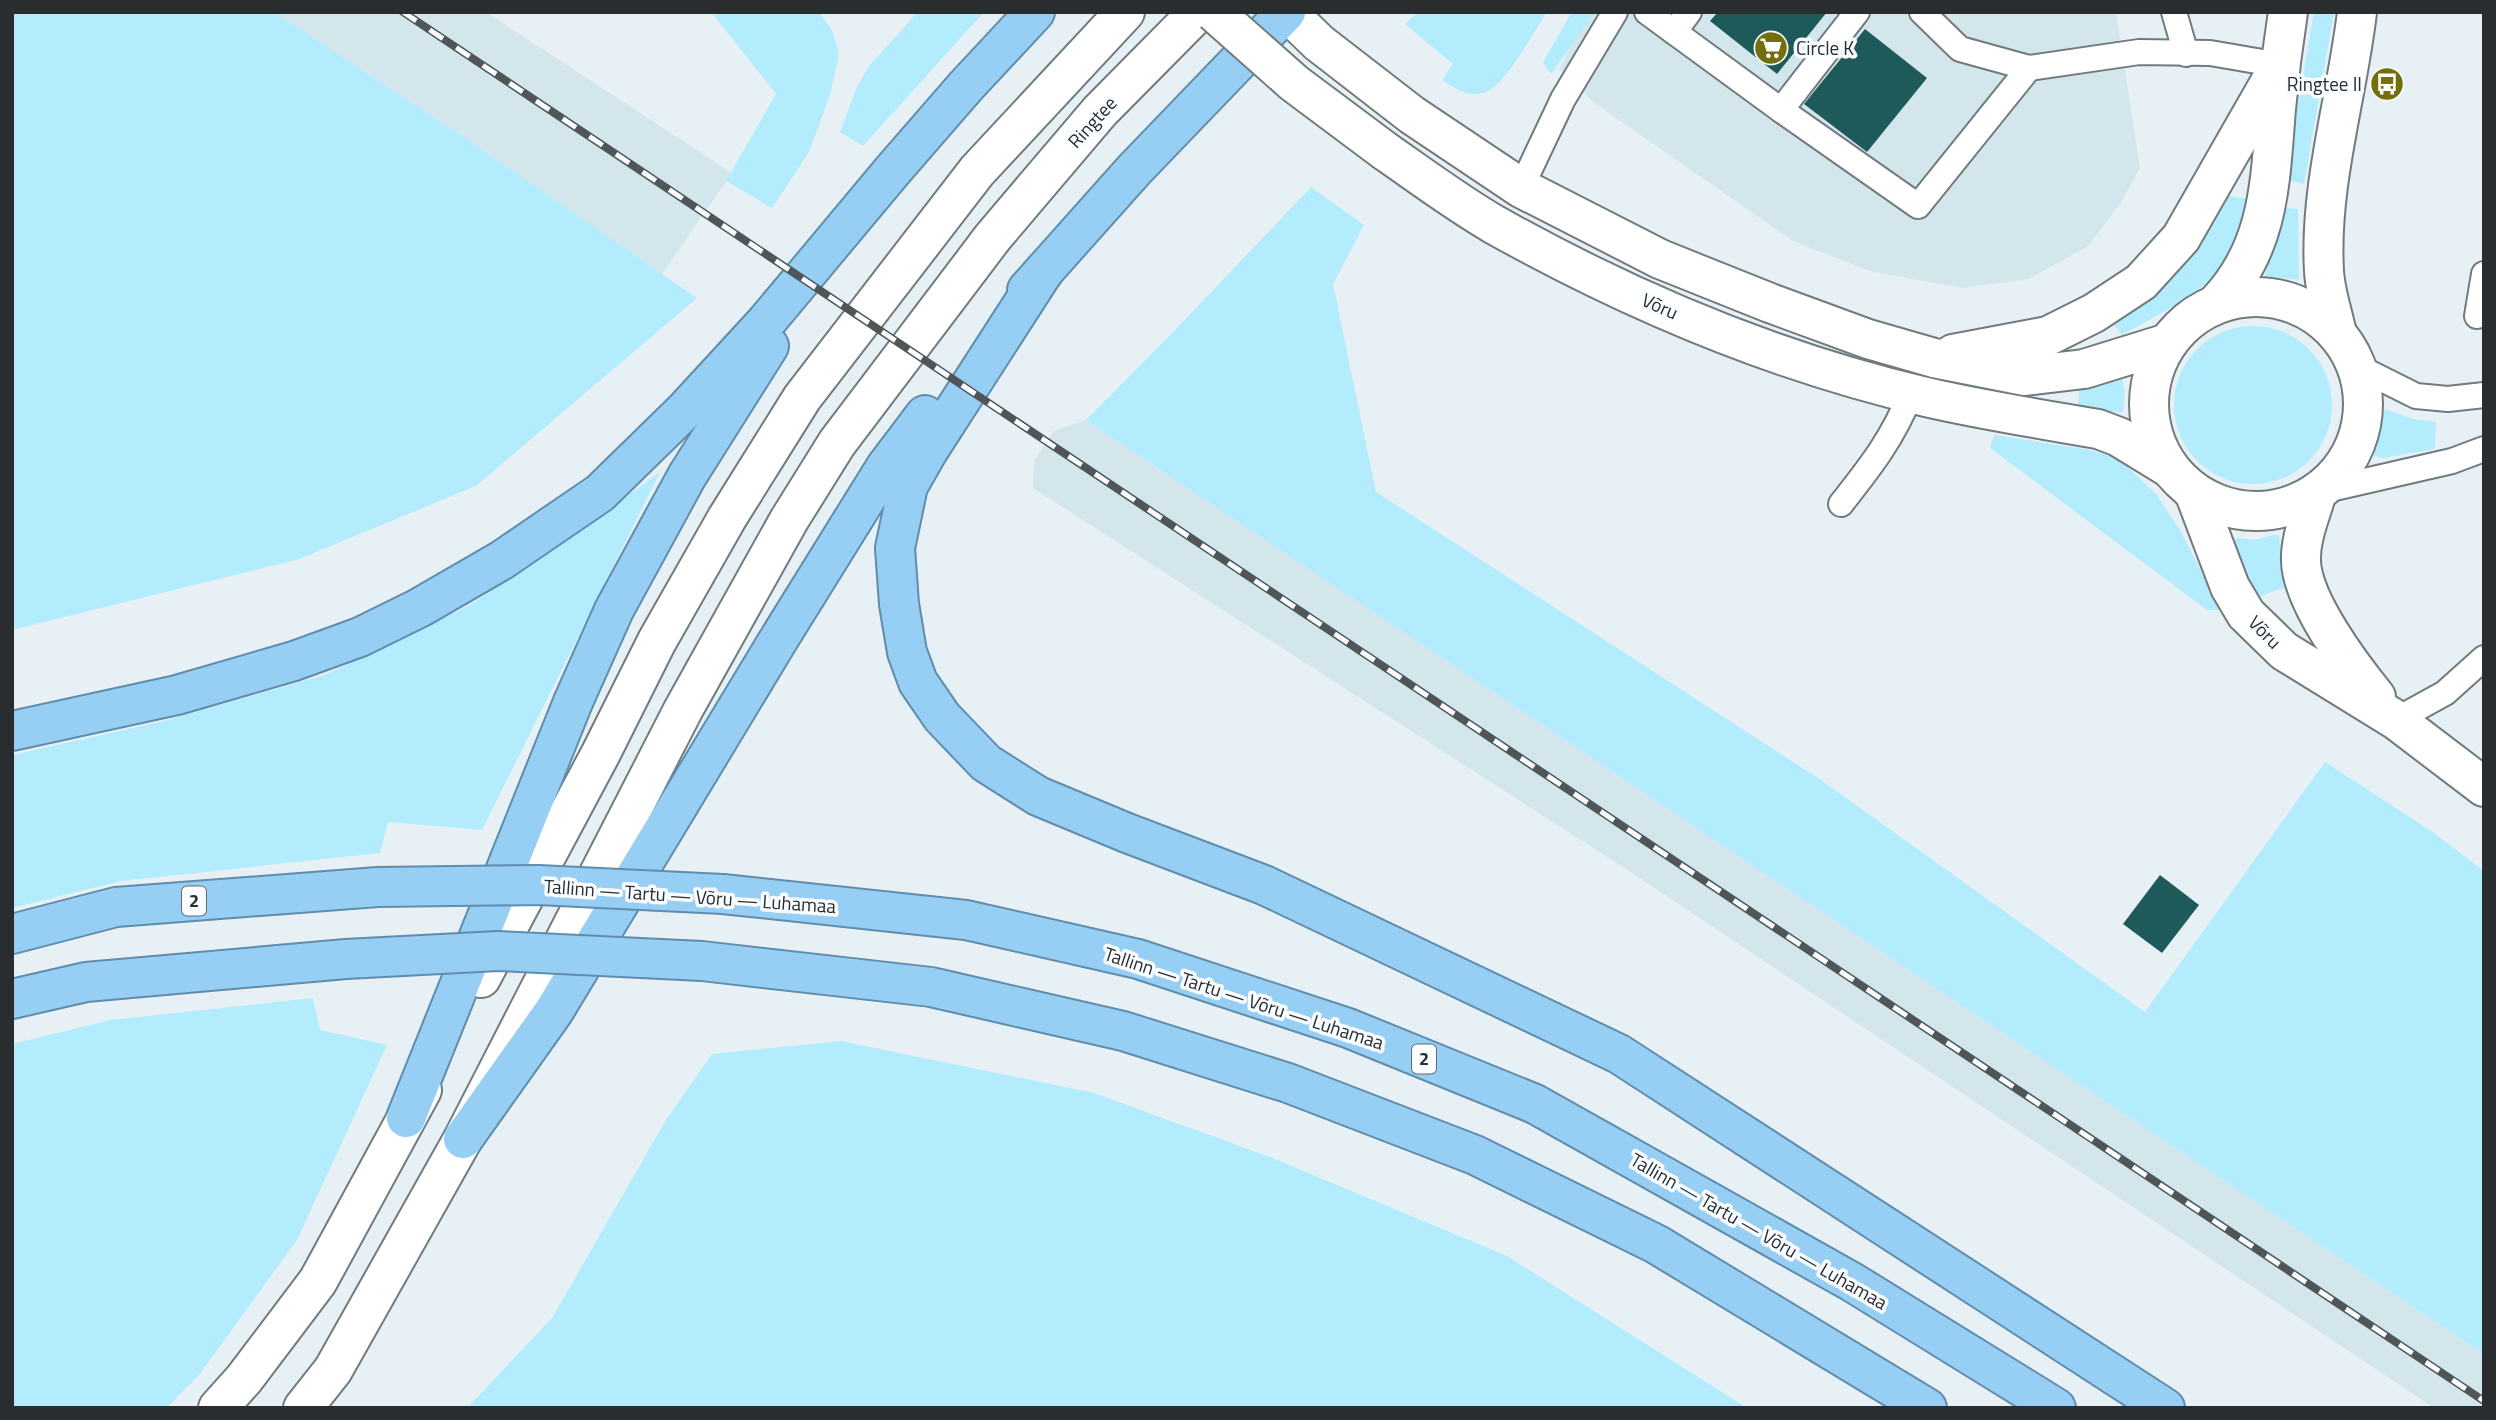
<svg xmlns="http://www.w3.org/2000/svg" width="2496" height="1420" viewBox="0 0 2496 1420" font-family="'Titillium Web',sans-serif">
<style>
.built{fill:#d3e6ec}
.green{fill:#b3ecfd}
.building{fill:#1e5a5a}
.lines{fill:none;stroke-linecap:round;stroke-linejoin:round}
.service-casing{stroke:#717b7e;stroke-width:28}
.tertiary-casing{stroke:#717b7e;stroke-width:42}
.secondary-casing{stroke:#717b7e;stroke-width:42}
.trunk-casing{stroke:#608dac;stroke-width:42}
.service{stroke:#fff;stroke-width:24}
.tertiary{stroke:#fff;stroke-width:38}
.secondary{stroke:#fff;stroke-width:38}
.trunk{stroke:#97cef3;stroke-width:38}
.rail-casing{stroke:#505557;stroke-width:8}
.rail{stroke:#f9fdff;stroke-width:5;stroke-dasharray:16;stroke-linecap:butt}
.secondary-bridge-casing{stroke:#717b7e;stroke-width:42;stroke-linecap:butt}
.trunk-bridge-casing{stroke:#608dac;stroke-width:42;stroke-linecap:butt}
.secondary-bridge{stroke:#fff;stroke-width:38}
.trunk-bridge{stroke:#97cef3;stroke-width:38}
.labels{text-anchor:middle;stroke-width:7;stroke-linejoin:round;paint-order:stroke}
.shield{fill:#f9fdff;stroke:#676b6d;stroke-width:2}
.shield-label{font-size:18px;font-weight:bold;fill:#292d2f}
.poi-label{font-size:19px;fill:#292d2f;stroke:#f9fdff;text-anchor:start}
.street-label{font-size:19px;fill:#292d2f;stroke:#f9fdff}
</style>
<rect width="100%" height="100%" fill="#e7f1f5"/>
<g class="built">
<polygon points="274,12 486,12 732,173 662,274 468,140"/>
<polygon points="1589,12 2116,12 2140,168 2120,204 2088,246 2029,279 1962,288 1870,271 1793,241 1593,102 1559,69"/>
<polygon points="1086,420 2484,1354 2484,1408 2434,1408 1623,867 1033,488 1034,461 1054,431"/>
</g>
<g class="green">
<polygon points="12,12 274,12 468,140 697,298 476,486 299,559 12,630"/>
<polygon points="711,12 819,12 832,30 839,54 830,95 809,152 772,208 726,181 776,94"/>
<polygon points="918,12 984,12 863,146 840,132 856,89 869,66"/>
<path d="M 1418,12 L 1547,12 C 1534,31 1504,89 1483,93 C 1467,97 1455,88 1442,80 L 1453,64 L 1405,24 Z"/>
<polygon points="1572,12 1595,12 1551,74 1543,62"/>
<polygon points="2314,12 2334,12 2304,184 2285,179"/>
<polygon points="1311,187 1364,225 1333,284 1376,492 1821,780 2145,1012 2325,762 2434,833 2484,871 2484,1354 1086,420 1177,328"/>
<path d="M 2224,195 L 2248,199 C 2245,211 2245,225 2241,237 C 2225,284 2162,312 2122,335 L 2113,323 Z"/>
<polygon points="2279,207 2298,209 2299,280 2265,276"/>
<circle cx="2253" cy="405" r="79"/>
<path d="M 2118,375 C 2128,385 2124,400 2123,413 L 2078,407 L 2079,387 Z"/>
<path d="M 2385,409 L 2413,419 L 2436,422 L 2435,449 L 2382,458 L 2373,455 C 2372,445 2379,418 2385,409 Z"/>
<polygon points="1994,435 2090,450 2119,459 2156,494 2180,530 2221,610 2207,610 1990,448"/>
<polygon points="660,472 482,830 388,822 380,853 121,881 12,908 12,755 160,722 325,675 468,606 560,545"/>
<polygon points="2273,535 2279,535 2286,587 2255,598 2228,542 2239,538 2255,540"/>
<polygon points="313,998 320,1030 387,1045 297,1240 199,1375 166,1408 12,1408 12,1044 111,1020"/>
<polygon points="841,1041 1094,1093 1270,1157 1507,1256 1747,1408 467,1408 552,1318 666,1120 712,1054"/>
</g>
<g class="building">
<polygon points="1718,12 1827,12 1777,74 1710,21"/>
<polygon points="1865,29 1927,78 1867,152 1804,104"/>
<polygon points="2160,875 2199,905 2162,953 2123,924"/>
</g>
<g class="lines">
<g class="service-casing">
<g id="service">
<polyline points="1647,12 1781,110"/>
<polyline points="1857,12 1781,110 1918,206 2029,68"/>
<polyline points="1922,12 1960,49 2029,68 2139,52 2210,53 2280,65"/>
<polyline points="2174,12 2186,54"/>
<polyline points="1674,32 1689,12"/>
<polyline points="1521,188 1563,99 1615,12"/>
<polyline points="2477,316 2484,274"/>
<polyline points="2356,366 2416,396 2448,399 2484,395"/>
<polyline points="2317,492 2452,461 2484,449"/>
<path d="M 1841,504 C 1871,466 1893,438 1911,393"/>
<polyline points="2396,720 2445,693 2484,658"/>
</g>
</g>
<g class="tertiary-casing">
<g id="tertiary">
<polyline points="2194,492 2230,587 2246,614 2284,651 2396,720 2484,787"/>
<path d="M 2317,492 C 2311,514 2300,538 2301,561 C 2302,601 2351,666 2376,697"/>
</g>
</g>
<g class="secondary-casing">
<g id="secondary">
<polyline points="1287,12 1319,43 1412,115 1521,188 1660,259 1770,303 1868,339 1934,358 2025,376 2084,369 2168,343"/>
<path d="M 1385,151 C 1421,176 1457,203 1495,225 C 1629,300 1776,362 1926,397 C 1982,410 2040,419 2098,429 L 2119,437 L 2168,467"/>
<circle cx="2256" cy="404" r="107"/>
<path d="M 2216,304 C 2270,248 2270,182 2276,109 C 2279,76 2283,44 2288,12"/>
<path d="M 2337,334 C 2333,314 2325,292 2324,271 C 2319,185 2347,98 2357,12"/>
<polyline points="1953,354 2048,336 2094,313 2141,282 2181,238 2280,65"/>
<polyline points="481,978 601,753 657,641 727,518 802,398 977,171 1125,12"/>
<polyline points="218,1408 244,1379 318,1281 422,1090"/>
<polyline points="303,1408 333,1370 463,1139 683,710 789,520 837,443 993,237 1100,111 1198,12"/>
</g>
</g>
<g class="trunk-casing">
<g id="trunk">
<polyline points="1044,271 928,451 908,486 895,548 899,604 907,652 918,682 942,717 986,763 1038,796 1127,833 1264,885 1619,1054 2165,1408"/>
<polyline points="1027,290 1134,170 1286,12"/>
<polyline points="12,731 177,695 294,661 360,637 419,608 502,560 600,493 685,410 766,322 893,170 966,86 1035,12"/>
<polyline points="723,894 966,920 1138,959 1348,1028 1535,1104 1852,1282 2056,1408"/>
<polyline points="12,934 116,907 378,887"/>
<polyline points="702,961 931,987 1123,1031 1288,1083 1475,1155 1656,1244 1927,1408"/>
<polyline points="12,999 86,982 346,959"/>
<polyline points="406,1118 573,702 614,610 687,476 769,346"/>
<polyline points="463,1139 554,1011 777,642 885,468 925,415"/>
</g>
</g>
<use href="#service" class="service"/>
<use href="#tertiary" class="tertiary"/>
<use href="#secondary" class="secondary"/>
<use href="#trunk" class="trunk"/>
<g class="rail-casing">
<polyline id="rail" points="403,12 2484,1401"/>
</g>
<use href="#rail" class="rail"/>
<g class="secondary-bridge-casing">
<polyline id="secondary-bridge" points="1214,12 1294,83 1385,151"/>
</g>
<g class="trunk-bridge-casing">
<g id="trunk-bridge">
<polyline points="378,887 538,885 723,894"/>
<polyline points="346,959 498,951 702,961"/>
</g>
</g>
<use href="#secondary-bridge" class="secondary-bridge"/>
<use href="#trunk-bridge" class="trunk-bridge"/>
</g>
<defs>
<g id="supermarket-disc" transform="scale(1.75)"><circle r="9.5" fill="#756e0c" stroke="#f9fdff"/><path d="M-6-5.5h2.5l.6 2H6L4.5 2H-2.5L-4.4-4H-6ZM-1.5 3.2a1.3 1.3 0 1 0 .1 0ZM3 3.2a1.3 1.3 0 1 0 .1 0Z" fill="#fff"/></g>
<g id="bus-disc" transform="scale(1.75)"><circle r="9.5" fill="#756e0c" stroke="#f9fdff"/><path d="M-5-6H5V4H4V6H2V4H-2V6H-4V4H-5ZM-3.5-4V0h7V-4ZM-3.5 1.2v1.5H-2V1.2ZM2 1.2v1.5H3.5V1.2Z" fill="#fff"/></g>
</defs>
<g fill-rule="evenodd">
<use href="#supermarket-disc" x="1771" y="48"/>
<use href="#bus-disc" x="2387" y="84"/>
</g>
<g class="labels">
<g class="shield">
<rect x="182" y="886.5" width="24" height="29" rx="5"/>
<rect x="1412" y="1044.5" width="24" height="29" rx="5"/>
</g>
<g class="shield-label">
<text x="194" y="907">2</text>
<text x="1424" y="1065">2</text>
</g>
<g class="poi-label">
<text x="1796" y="55">Circle K</text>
<text x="2362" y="91" text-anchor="end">Ringtee II</text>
</g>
<g class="street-label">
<text transform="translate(1092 122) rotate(-48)" y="7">Ringtee</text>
<text transform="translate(1660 306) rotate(24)" y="7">Võru</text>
<text transform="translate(2265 632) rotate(45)" y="7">Võru</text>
<text transform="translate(690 896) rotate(4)" y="7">Tallinn — Tartu — Võru — Luhamaa</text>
<text transform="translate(1244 998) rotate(18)" y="7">Tallinn — Tartu — Võru — Luhamaa</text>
<text transform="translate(1759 1231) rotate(30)" y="7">Tallinn — Tartu — Võru — Luhamaa</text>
</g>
</g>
<rect width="2496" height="1420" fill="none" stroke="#292d2f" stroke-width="28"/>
</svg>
